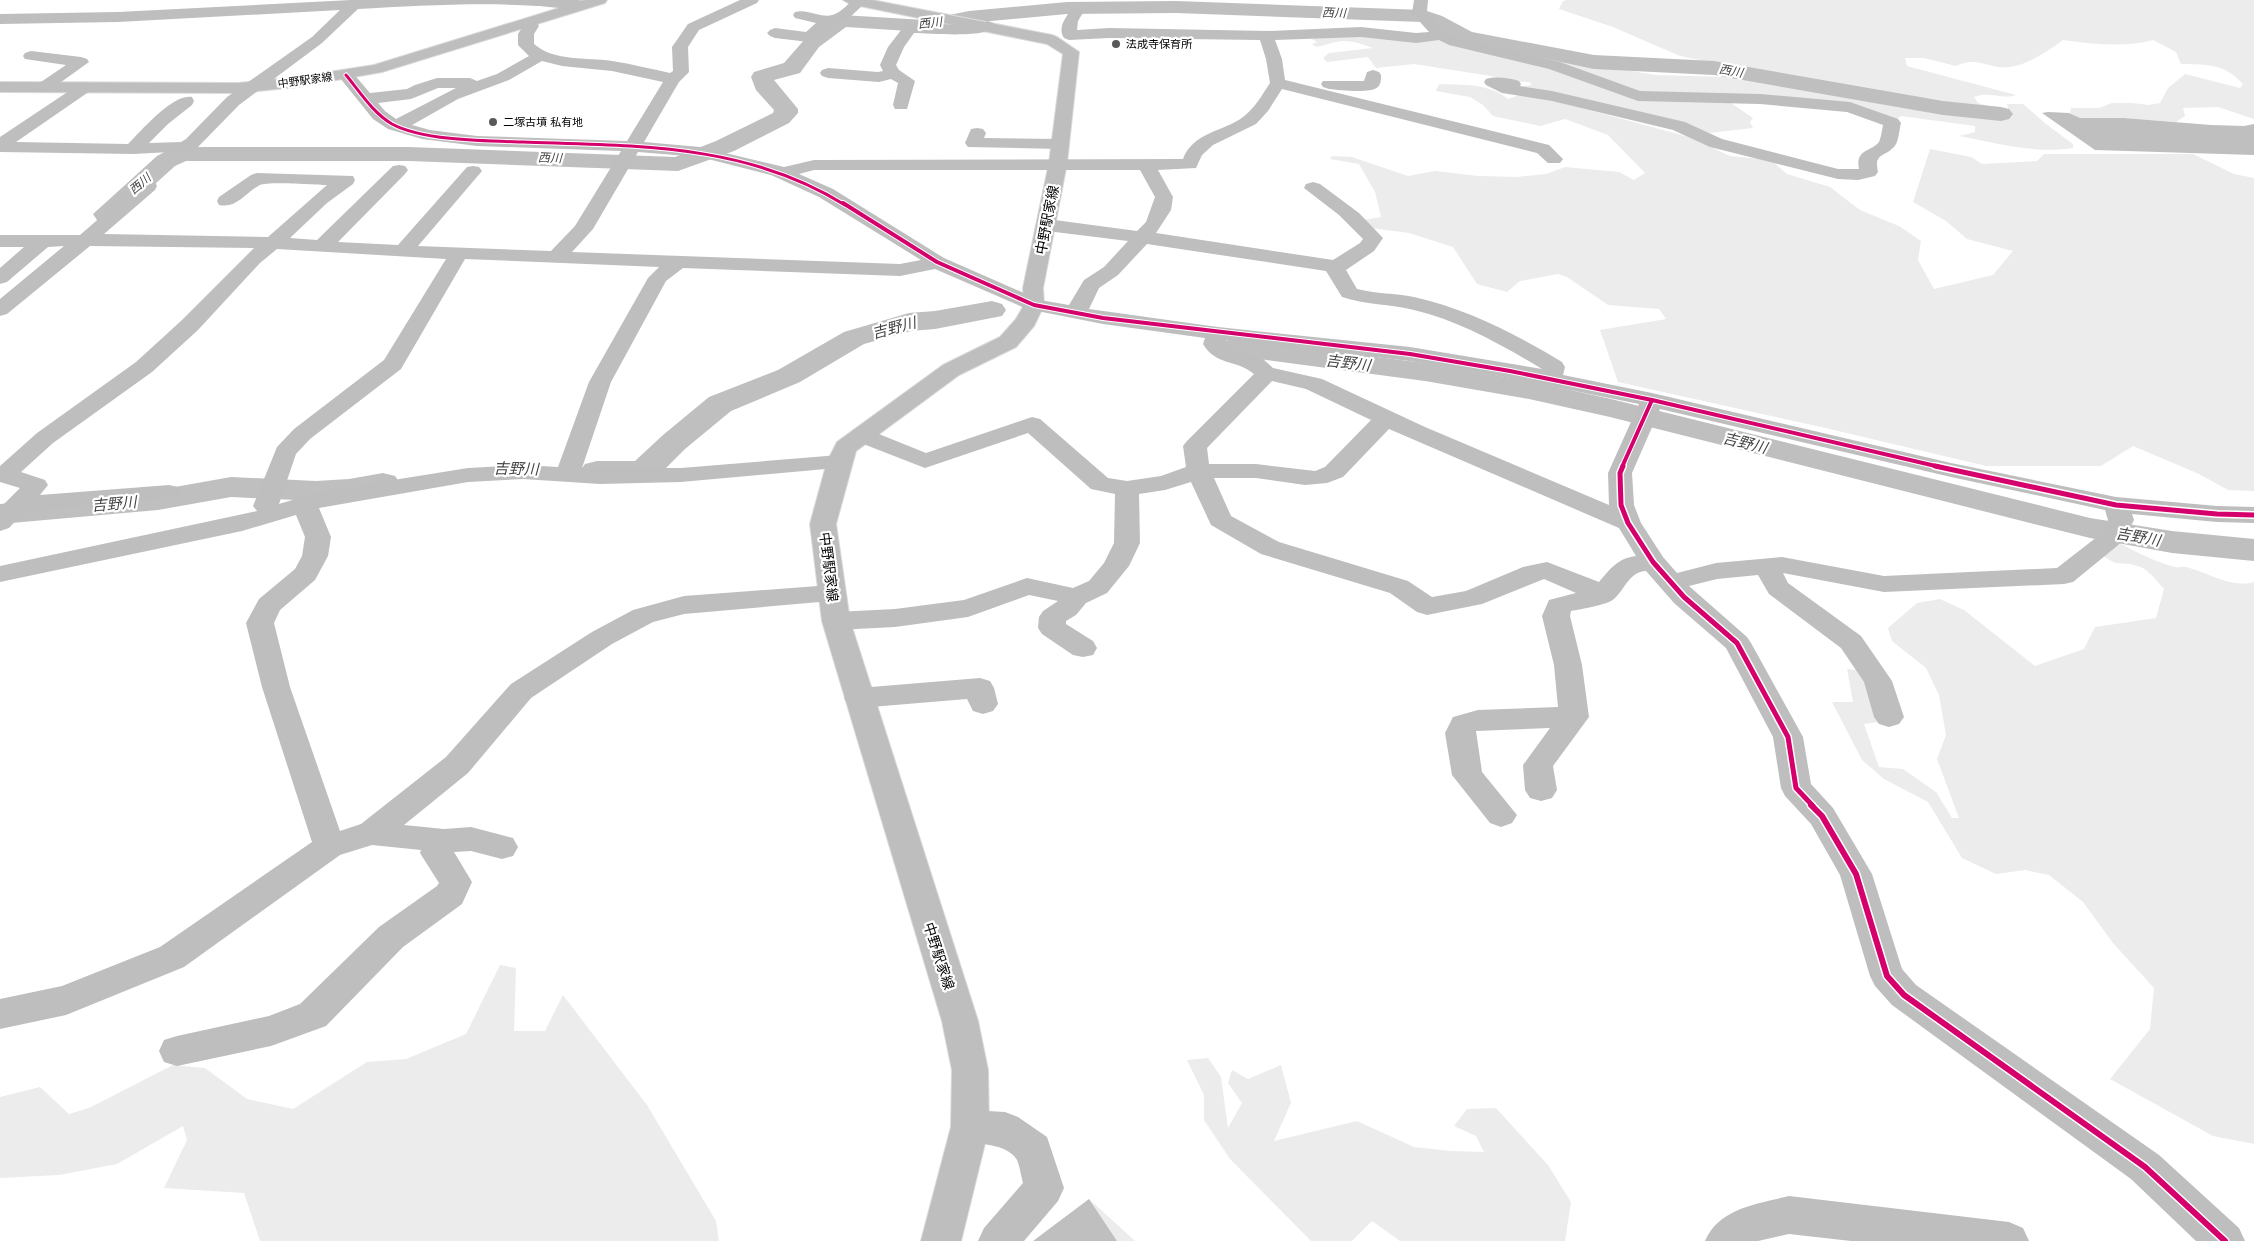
<svg xmlns="http://www.w3.org/2000/svg" width="2254" height="1241" viewBox="0 0 2254 1241" font-family="'PT Sans','Noto Sans JP',sans-serif">
<style>
.green{fill:#ececec}
.water{fill:#bfbfbf}
.lines{fill:none;stroke-linecap:round;stroke-linejoin:round}
.river{fill:#bfbfbf;fill-rule:evenodd}
.major-casing{stroke:#dbdbdb;stroke-width:2}
.minor{fill:#bebebe;fill-rule:evenodd}
.major{fill:#bebebe;fill-rule:evenodd}
.cycleway-far3-casing{stroke:#fff;stroke-width:5}
.cycleway-far2-casing{stroke:#fff;stroke-width:6}
.cycleway-far1-casing{stroke:#fff;stroke-width:8}
.cycleway-casing{stroke:#fff;stroke-width:9}
.cycleway-far3{stroke:#d6006c;stroke-width:3}
.cycleway-far2{stroke:#d6006c;stroke-width:4}
.cycleway-far1{stroke:#d6006c;stroke-width:5}
.cycleway{stroke:#d6006c;stroke-width:6}
.poi-dot{fill:#595959;stroke:#fff;stroke-width:2}
.labels{text-anchor:middle;stroke-width:4.5;stroke-linejoin:round;paint-order:stroke}
.far-poi-label{font-size:11px;fill:#000;stroke:#fff;text-anchor:start}
.far-street-label{font-size:11px;fill:#000;stroke:#fff}
.far-water-label{font-size:12px;font-style:italic;fill:#444;stroke:#fff}
.street-label{font-size:14px;fill:#000;stroke:#fff}
.water-label{font-size:15px;font-style:italic;fill:#444;stroke:#fff}
</style>
<rect width="100%" height="100%" fill="#fff"/>
<g class="green">
<path d="M 1567,0 L 2254,0 L 2254,119 L 2218,107 L 2183,108 L 2185,116 L 2176,122 L 2124,118 L 2079,118 L 2070,113 L 2071,108 L 2099,108 L 2112,103 L 2132,103 L 2149,105 L 2160,103 L 2168,88 L 2185,74 L 2240,88 L 2243,84 C 2224,63 2208,65 2181,64 L 2176,52 L 2153,40 C 2124,48 2093,44 2063,40 C 2048,51 2029,64 2010,67 C 1990,70 1977,55 1956,66 L 1924,58 L 1905,58 L 1907,66 L 2016,95 C 2002,100 1989,91 1974,97 L 1978,103 L 2009,112 L 2007,104 L 2023,104 L 2046,124 L 2073,144 L 2073,148 C 2035,154 1996,143 1959,136 L 1975,132 L 1975,126 L 1901,116 L 1895,121 L 1851,105 L 1638,94 L 1532,59 L 1529,54 L 1655,75 L 1722,77 L 1719,64 L 1680,56 L 1613,27 L 1559,9 L 1563,1 Z"/>
<path d="M 1349,34 L 1443,40 L 1556,69 L 1632,96 L 1696,98 L 1731,103 L 1753,118 L 1750,122 L 1753,128 L 1709,133 L 1522,86 L 1532,85 L 1529,82 L 1508,81 L 1491,76 L 1414,64 L 1376,68 L 1368,57 L 1327,62 L 1323,58 L 1329,53 L 1373,48 C 1362,44 1348,39 1336,42 C 1330,43 1323,46 1316,47 L 1312,44 L 1317,42 L 1312,39 L 1314,36 Z"/>
<path d="M 1439,84 C 1463,85 1489,83 1508,99 L 1522,94 L 1571,105 L 1689,137 L 1730,156 L 1771,160 L 1787,174 L 1830,187 L 1860,210 L 1899,226 L 1921,241 L 1918,260 L 1934,289 L 1993,275 L 2013,251 L 1967,239 L 1946,221 L 1913,202 L 1930,149 L 1971,157 L 1982,164 L 2037,161 L 2044,154 L 2193,154 L 2234,174 L 2254,178 L 2254,491 L 2228,490 L 2199,474 L 2133,446 L 2101,466 L 1986,466 L 1821,427 L 1618,382 L 1600,330 L 1666,319 L 1659,309 L 1608,305 L 1567,277 L 1558,274 L 1520,281 L 1507,292 L 1477,284 L 1453,247 L 1409,233 L 1371,228 L 1364,220 L 1381,217 L 1375,192 L 1359,164 L 1330,159 L 1332,156 L 1352,157 L 1408,176 L 1435,171 L 1479,176 L 1516,177 L 1546,174 L 1565,167 L 1619,172 L 1634,180 L 1645,173 L 1608,135 L 1565,119 L 1540,126 L 1493,116 L 1483,105 L 1470,97 L 1436,91 Z"/>
<path d="M 2121,544 C 2138,553 2156,562 2175,567 C 2179,568 2183,566 2186,567 C 2207,572 2232,589 2254,582 L 2254,1144 L 2213,1136 L 2110,1079 L 2150,1029 L 2154,988 L 2113,943 L 2083,902 L 2049,875 L 2025,870 L 1996,874 L 1962,858 L 1928,802 L 1884,779 L 1862,760 L 1832,702 L 1853,702 L 1847,669 L 1865,671 L 1880,722 L 1864,724 L 1879,767 L 1903,769 L 1936,792 L 1952,818 L 1959,818 L 1937,759 L 1946,735 L 1939,695 L 1926,668 L 1892,641 L 1888,628 L 1917,603 L 1940,599 L 1964,610 L 2035,666 L 2084,649 L 2095,627 L 2156,618 L 2164,589 C 2156,580 2147,567 2134,565 C 2116,561 2119,568 2101,554 Z"/>
<polygon points="500,965 516,968 514,1031 545,1031 563,995 647,1105 716,1221 719,1241 260,1241 244,1193 164,1188 187,1140 183,1126 117,1164 59,1175 0,1178 0,1097 40,1087 69,1114 89,1108 173,1065 205,1068 247,1099 293,1109 367,1062 406,1059 466,1034"/>
<polygon points="1208,1058 1221,1077 1228,1128 1242,1103 1228,1083 1232,1070 1248,1079 1281,1065 1291,1103 1274,1141 1357,1121 1414,1147 1451,1151 1484,1152 1476,1136 1454,1126 1467,1109 1496,1108 1548,1165 1571,1202 1565,1241 1400,1241 1372,1221 1352,1241 1311,1241 1230,1159 1204,1120 1204,1095 1187,1060"/>
<polygon points="1089,1199 1135,1241 1117,1241"/>
</g>
<g class="water">
<polygon points="2048,112 2069,113 2080,118 2124,118 2211,125 2244,126 2254,124 2254,155 2095,150 2042,113"/>
<polygon points="1089,1199 1117,1241 1033,1241"/>
</g>
<g class="lines">
<g class="river">
<polygon points="1176,1 1424,10 1442,16 1472,32 1594,55 1714,61 1943,101 2001,107 2009,109 2013,114 2009,119 2001,121 1943,115 1714,75 1594,69 1460,41 1422,22 1176,13 1067,14 969,23 925,32 846,27 819,47 800,73 774,80 798,109 798,113 789,123 734,151 678,171 409,161 186,161 175,166 115,220 106,222 97,220 93,214 157,156 168,150 186,147 409,147 675,157 716,141 773,113 774,110 756,90 751,77 754,72 784,63 805,39 835,17 842,15 925,20 969,11 1067,2"/>
<polygon points="992,301 1002,304 1006,310 1002,316 935,329 911,331 864,344 800,382 731,411 685,449 656,478 644,481 597,481 585,478 580,471 585,464 597,461 635,461 663,435 709,397 778,370 844,332 909,313 935,311"/>
<polygon points="1232,339 1425,363 1529,381 1611,399 2090,518 2172,531 2254,539 2254,561 2172,553 2090,538 1610,417 1529,399 1425,381 1221,354 1217,348 1221,342"/>
<polygon points="383,473 395,476 400,483 395,490 349,499 316,501 231,497 158,510 0,524 0,504 158,490 231,477 316,481 349,479"/>
</g>
<g class="major-casing">
<g id="major">
<polygon points="585,0 607,0 605,3 382,72 297,87 238,93 0,92 0,82 238,83 297,77 374,65"/>
<polygon points="843,0 872,0 1052,35 1057,37 1079,52 1067,163 1043,288 1044,305 1034,326 1016,347 959,375 856,451 836,524 850,621 978,1021 988,1070 989,1127 961,1241 921,1241 951,1127 952,1070 942,1021 822,621 810,524 827,462 837,442 943,365 1000,337 1016,319 1024,305 1023,288 1049,163 1063,54 1047,44 850,4"/>
</g>
</g>
<g class="minor">
<path d="M 351,0 L 578,0 L 590,2 L 592,5 C 587,13 548,6 537,6 C 480,2 415,6 358,9 L 322,43 L 239,105 L 198,147 L 190,151 L 133,154 L 0,152 L 0,137 L 78,85 L 90,85 L 92,88 L 90,91 L 16,142 L 128,144 C 141,131 173,93 192,97 L 194,101 L 192,105 L 168,124 L 149,143 L 181,142 L 186,139 L 227,97 L 312,37 L 340,10 L 118,22 L 0,24 L 0,14 L 118,12 Z"/>
<path d="M 740,0 L 759,0 L 757,3 L 699,30 L 688,47 L 689,72 L 679,82 L 644,142 L 700,147 L 784,167 L 814,160 L 1183,159 C 1193,132 1223,132 1243,117 C 1255,108 1262,95 1270,83 L 1266,59 L 1260,40 L 1109,38 L 1069,40 L 1064,38 C 1057,28 1066,17 1072,8 L 1082,8 L 1084,11 L 1078,21 L 1077,30 L 1109,28 L 1268,31 L 1361,27 L 1416,33 L 1429,32 L 1412,13 L 1414,0 L 1428,0 L 1427,12 L 1446,32 L 1459,39 L 1560,62 L 1640,91 L 1760,94 L 1850,102 L 1898,119 L 1901,123 C 1899,130 1899,142 1894,147 C 1883,158 1874,153 1878,172 L 1875,176 L 1858,180 L 1838,179 L 1710,147 L 1673,130 L 1552,101 L 1502,93 L 1486,85 L 1484,82 L 1486,79 C 1496,76 1509,78 1519,81 L 1521,84 L 1520,86 L 1552,91 L 1685,122 L 1722,139 L 1838,169 L 1859,169 C 1855,149 1871,152 1879,142 C 1881,138 1882,130 1883,125 L 1847,112 L 1760,104 L 1638,101 L 1549,69 L 1449,45 L 1439,40 L 1416,43 L 1361,37 L 1275,40 L 1282,59 L 1285,80 L 1549,145 L 1563,159 L 1560,163 L 1548,163 L 1537,153 L 1282,89 L 1268,111 L 1256,124 L 1213,145 L 1202,155 L 1196,168 L 1158,170 L 1173,197 L 1171,210 L 1156,233 L 1333,260 L 1360,243 L 1363,239 L 1339,215 L 1304,188 L 1306,184 L 1313,182 L 1320,184 L 1359,213 L 1383,238 L 1374,251 L 1346,270 L 1357,289 C 1376,294 1395,293 1414,297 C 1468,309 1515,334 1562,362 L 1565,367 L 1563,375 L 1652,393 L 1951,463 L 2116,497 L 2217,506 L 2254,507 L 2254,523 L 2217,522 L 2132,514 L 2134,520 L 2122,542 L 2073,582 L 2064,584 L 1884,592 L 1783,573 L 1788,583 L 1861,636 L 1892,681 L 1904,717 L 1899,724 L 1889,727 L 1879,724 L 1874,717 L 1864,682 L 1841,648 L 1769,594 L 1758,575 L 1717,579 L 1689,586 L 1747,637 L 1751,643 L 1803,737 L 1811,784 L 1833,808 L 1872,874 L 1902,969 L 1916,985 L 2159,1155 L 2239,1228 L 2245,1241 L 2196,1241 L 2131,1179 L 1892,1005 L 1875,986 L 1870,976 L 1840,875 L 1811,824 L 1785,796 L 1781,788 L 1773,737 L 1726,648 L 1674,603 L 1646,571 C 1629,572 1626,588 1614,599 C 1607,605 1581,609 1571,611 L 1570,616 L 1582,665 L 1589,717 L 1553,766 L 1557,790 L 1552,798 L 1541,801 L 1530,798 L 1525,790 L 1523,765 L 1550,728 L 1476,731 L 1482,772 L 1517,815 L 1512,823 L 1501,827 L 1490,823 L 1452,775 L 1445,733 L 1453,717 L 1478,710 L 1558,707 L 1554,665 L 1542,616 L 1549,600 L 1576,593 L 1544,579 L 1482,604 L 1427,615 L 1417,612 L 1390,593 L 1261,554 L 1211,525 L 1191,482 L 1165,490 L 1139,494 L 1140,543 L 1129,566 L 1107,593 L 1086,603 L 1076,615 L 1066,621 L 1066,624 L 1093,641 L 1097,648 L 1093,655 L 1083,657 L 1073,655 L 1042,634 L 1038,628 L 1039,617 L 1043,611 L 1058,601 L 1029,595 L 968,617 L 895,627 L 836,630 L 826,627 L 822,621 L 826,615 L 836,612 L 895,609 L 964,600 L 1027,578 L 1073,588 L 1089,581 L 1104,563 L 1114,543 L 1115,494 L 1091,489 L 1028,433 L 925,468 L 853,440 L 849,435 L 853,430 L 861,428 L 869,430 L 926,453 L 1032,417 L 1040,419 L 1108,478 L 1127,481 L 1161,476 L 1186,467 L 1183,446 L 1187,441 L 1254,374 C 1236,359 1216,366 1203,344 L 1205,338 L 1103,324 L 1027,309 L 935,269 L 900,276 L 683,268 L 666,281 L 611,382 L 582,468 L 681,468 L 839,455 L 848,457 L 851,462 L 848,467 L 681,482 L 600,484 L 523,479 L 468,482 L 319,508 L 331,537 L 328,556 L 315,580 L 280,610 L 274,623 L 290,687 L 340,831 L 361,824 L 446,757 L 511,684 L 592,632 L 633,610 L 684,596 L 831,585 L 841,587 L 844,593 L 841,599 L 831,601 L 684,614 L 653,622 L 612,644 L 531,698 L 468,773 L 404,825 L 444,829 L 471,827 L 513,838 L 518,847 L 513,856 L 502,859 L 471,851 L 454,852 L 472,882 L 462,904 L 403,947 L 326,1026 L 271,1046 L 177,1066 L 164,1062 L 159,1051 L 164,1040 L 177,1036 L 269,1016 L 300,1004 L 379,927 L 437,886 L 439,883 L 420,853 L 421,850 L 372,845 L 340,855 L 184,967 L 66,1015 L 0,1029 L 0,999 L 62,986 L 160,947 L 312,842 L 262,687 L 246,623 L 259,599 L 295,569 L 302,556 L 305,537 L 296,515 L 242,531 L 0,582 L 0,566 L 257,511 L 253,506 L 277,447 L 294,429 L 384,360 L 446,259 L 277,249 L 260,263 L 198,330 L 152,372 L 53,443 L 21,472 L 45,480 L 48,485 L 40,495 L 169,485 L 178,487 L 181,492 L 178,497 L 25,511 L 9,528 L 0,531 L 0,508 L 20,488 L 0,482 L 0,466 L 37,433 L 136,362 L 182,320 L 254,248 L 90,246 L 7,314 L 0,316 L 0,299 L 64,246 L 48,247 L 7,282 L 0,284 L 0,268 L 24,247 L 0,247 L 0,235 L 80,235 L 141,182 L 148,180 L 155,182 L 157,186 L 155,190 L 104,234 L 268,237 L 327,185 C 314,185 269,181 260,185 C 246,192 237,209 219,205 L 217,201 L 219,197 L 251,175 L 257,173 L 353,176 L 355,180 L 353,184 L 327,203 L 290,238 L 317,240 L 393,166 L 399,165 L 405,166 L 408,170 L 405,174 L 338,242 L 398,245 L 467,167 L 473,166 L 479,167 L 482,171 L 418,246 L 551,251 L 575,226 L 621,151 L 477,146 L 422,139 L 388,129 L 373,119 L 340,78 L 338,75 L 340,72 L 352,72 L 370,93 L 407,89 L 415,85 L 437,78 L 470,78 L 477,81 L 497,74 L 529,56 L 518,45 L 518,34 L 523,26 L 521,22 L 524,19 L 534,19 L 539,26 L 534,34 L 534,44 C 555,62 586,57 612,61 C 632,64 651,69 670,73 L 673,71 L 672,47 L 688,24 ZM 542,61 L 562,66 L 612,71 L 663,82 L 627,141 L 477,136 L 430,130 L 412,125 L 458,99 L 509,80 ZM 438,88 L 456,88 L 396,119 L 385,111 L 378,103 L 411,99 ZM 638,152 L 700,157 L 771,175 L 819,197 L 921,260 L 900,264 L 572,252 L 593,229 ZM 814,170 L 1140,170 L 1155,197 L 1146,222 L 1137,231 L 1047,219 L 1040,221 L 1037,225 L 1040,229 L 1047,231 L 1128,241 L 1104,267 L 1084,280 L 1069,305 L 1040,300 L 944,258 L 833,189 L 799,174 ZM 1147,244 L 1326,271 L 1342,297 C 1365,305 1390,304 1414,310 C 1460,321 1502,345 1542,369 L 1410,347 L 1218,327 L 1089,309 L 1099,288 L 1118,275 ZM 465,259 L 659,267 L 648,278 L 589,382 L 558,467 L 523,465 L 468,468 L 319,492 L 279,504 L 296,454 L 310,439 L 401,369 ZM 1226,340 L 1410,361 L 1510,378 L 1639,404 L 1608,473 L 1609,505 L 1425,427 L 1322,379 L 1273,368 L 1263,359 L 1226,347 ZM 1272,381 L 1306,389 L 1371,420 L 1325,467 L 1315,471 L 1256,464 L 1209,464 L 1207,448 ZM 1660,409 L 1951,477 L 2105,510 L 2108,520 L 2102,533 L 2057,568 L 1884,576 L 1782,557 L 1716,563 L 1677,573 L 1663,557 L 1641,523 L 1634,505 L 1632,473 ZM 1389,429 L 1619,528 L 1636,556 C 1618,558 1610,569 1599,582 L 1547,562 L 1523,567 L 1466,591 L 1432,597 L 1408,581 L 1279,542 L 1231,516 L 1214,478 L 1256,478 L 1305,485 L 1327,483 L 1343,477 Z"/>
<path d="M 853,0 L 865,0 L 866,2 L 847,20 L 833,24 L 814,40 L 809,42 L 775,38 L 770,36 L 767,33 L 770,30 L 775,28 L 806,32 L 816,23 L 795,18 L 793,15 L 795,12 C 809,8 824,21 837,13 C 843,10 848,4 853,0 Z"/>
<path d="M 988,21 L 993,23 L 996,26 C 986,39 931,33 914,33 L 904,47 L 896,65 L 899,70 L 915,81 L 907,109 L 895,109 L 893,105 L 898,83 L 891,79 L 879,82 L 828,78 L 822,76 L 820,73 L 822,70 L 828,68 L 878,72 L 883,71 L 880,65 L 888,47 L 905,25 L 979,24 Z"/>
<polygon points="31,51 81,57 87,59 89,62 50,90 38,90 36,87 38,84 66,65 25,59 23,56 25,53"/>
<path d="M 1373,70 L 1379,72 L 1381,75 C 1381,79 1381,84 1378,87 C 1370,94 1340,90 1329,89 L 1323,87 L 1321,84 L 1323,81 L 1364,81 L 1367,72 Z"/>
<polygon points="977,128 983,129 986,133 984,138 1060,139 1066,140 1069,144 1066,148 1060,149 968,147 965,143 971,129"/>
<polygon points="980,678 990,681 994,688 998,704 993,711 983,714 973,711 967,699 859,708 849,705 844,698 849,691 859,688"/>
<path d="M 970,1110 L 1005,1112 L 1018,1117 L 1047,1137 L 1064,1188 L 1058,1201 L 1024,1241 L 978,1241 L 984,1228 L 1023,1183 C 1021,1176 1020,1167 1017,1160 C 1007,1142 974,1145 957,1139 L 951,1127 L 957,1115 Z"/>
<path d="M 1789,1196 L 2009,1222 L 2023,1228 L 2029,1241 L 1851,1241 L 1789,1234 L 1758,1241 L 1705,1241 C 1719,1208 1757,1204 1789,1196 Z"/>
</g>
<use href="#major" class="major"/>
<g class="cycleway-far3-casing">
<path id="cycleway-far3" d="M 346,75 C 360,92 373,113 392,124 C 423,141 488,141 523,142 C 635,146 746,143 845,205"/>
</g>
<g class="cycleway-far2-casing">
<g id="cycleway-far2">
<polyline points="843,203 937,262 1034,305 1103,318 1410,354 1510,371 1652,400 1940,467"/>
<polyline points="1622,467 1652,400"/>
</g>
</g>
<g class="cycleway-far1-casing">
<g id="cycleway-far1">
<polyline points="1623,466 1620,473 1621,505 1628,523 1653,562 1684,597 1737,643 1788,737 1796,788 1813,806"/>
<polyline points="1935,466 2116,505 2217,514 2254,515"/>
</g>
</g>
<g class="cycleway-casing">
<polyline id="cycleway" points="1811,805 1822,816 1856,874 1887,976 1904,995 2145,1167 2225,1241"/>
</g>
<use href="#cycleway-far3" class="cycleway-far3"/>
<use href="#cycleway-far2" class="cycleway-far2"/>
<use href="#cycleway-far1" class="cycleway-far1"/>
<use href="#cycleway" class="cycleway"/>
</g>
<g class="poi-dot">
<circle cx="1116" cy="44" r="5"/>
<circle cx="493" cy="122" r="5"/>
</g>
<g class="labels">
<g class="far-poi-label">
<text x="1126" y="48">法成寺保育所</text>
<text x="503" y="126">二塚古墳 私有地</text>
</g>
<g class="far-street-label">
<text transform="translate(305 80) rotate(-8)" y="4">中野駅家線</text>
</g>
<g class="far-water-label">
<text transform="translate(1334 13) rotate(2)" y="4">西川</text>
<text transform="translate(930 23) rotate(-6)" y="4">西川</text>
<text transform="translate(1731 71) rotate(10)" y="4">西川</text>
<text transform="translate(550 158) rotate(2)" y="4">西川</text>
<text transform="translate(140 184) rotate(-40)" y="4">西川</text>
</g>
<g class="street-label">
<text transform="translate(1047 220) rotate(-79)" y="5">中野駅家線</text>
<text transform="translate(829 567) rotate(83)" y="5">中野駅家線</text>
<text transform="translate(939 956) rotate(72)" y="5">中野駅家線</text>
</g>
<g class="water-label">
<text transform="translate(894 328) rotate(-15)" y="5">吉野川</text>
<text transform="translate(1348 363) rotate(7)" y="5">吉野川</text>
<text transform="translate(1745 443) rotate(14)" y="5">吉野川</text>
<text transform="translate(516 469) rotate(1)" y="5">吉野川</text>
<text transform="translate(114 504) rotate(-5)" y="5">吉野川</text>
<text transform="translate(2138 537) rotate(10)" y="5">吉野川</text>
</g>
</g>
</svg>
